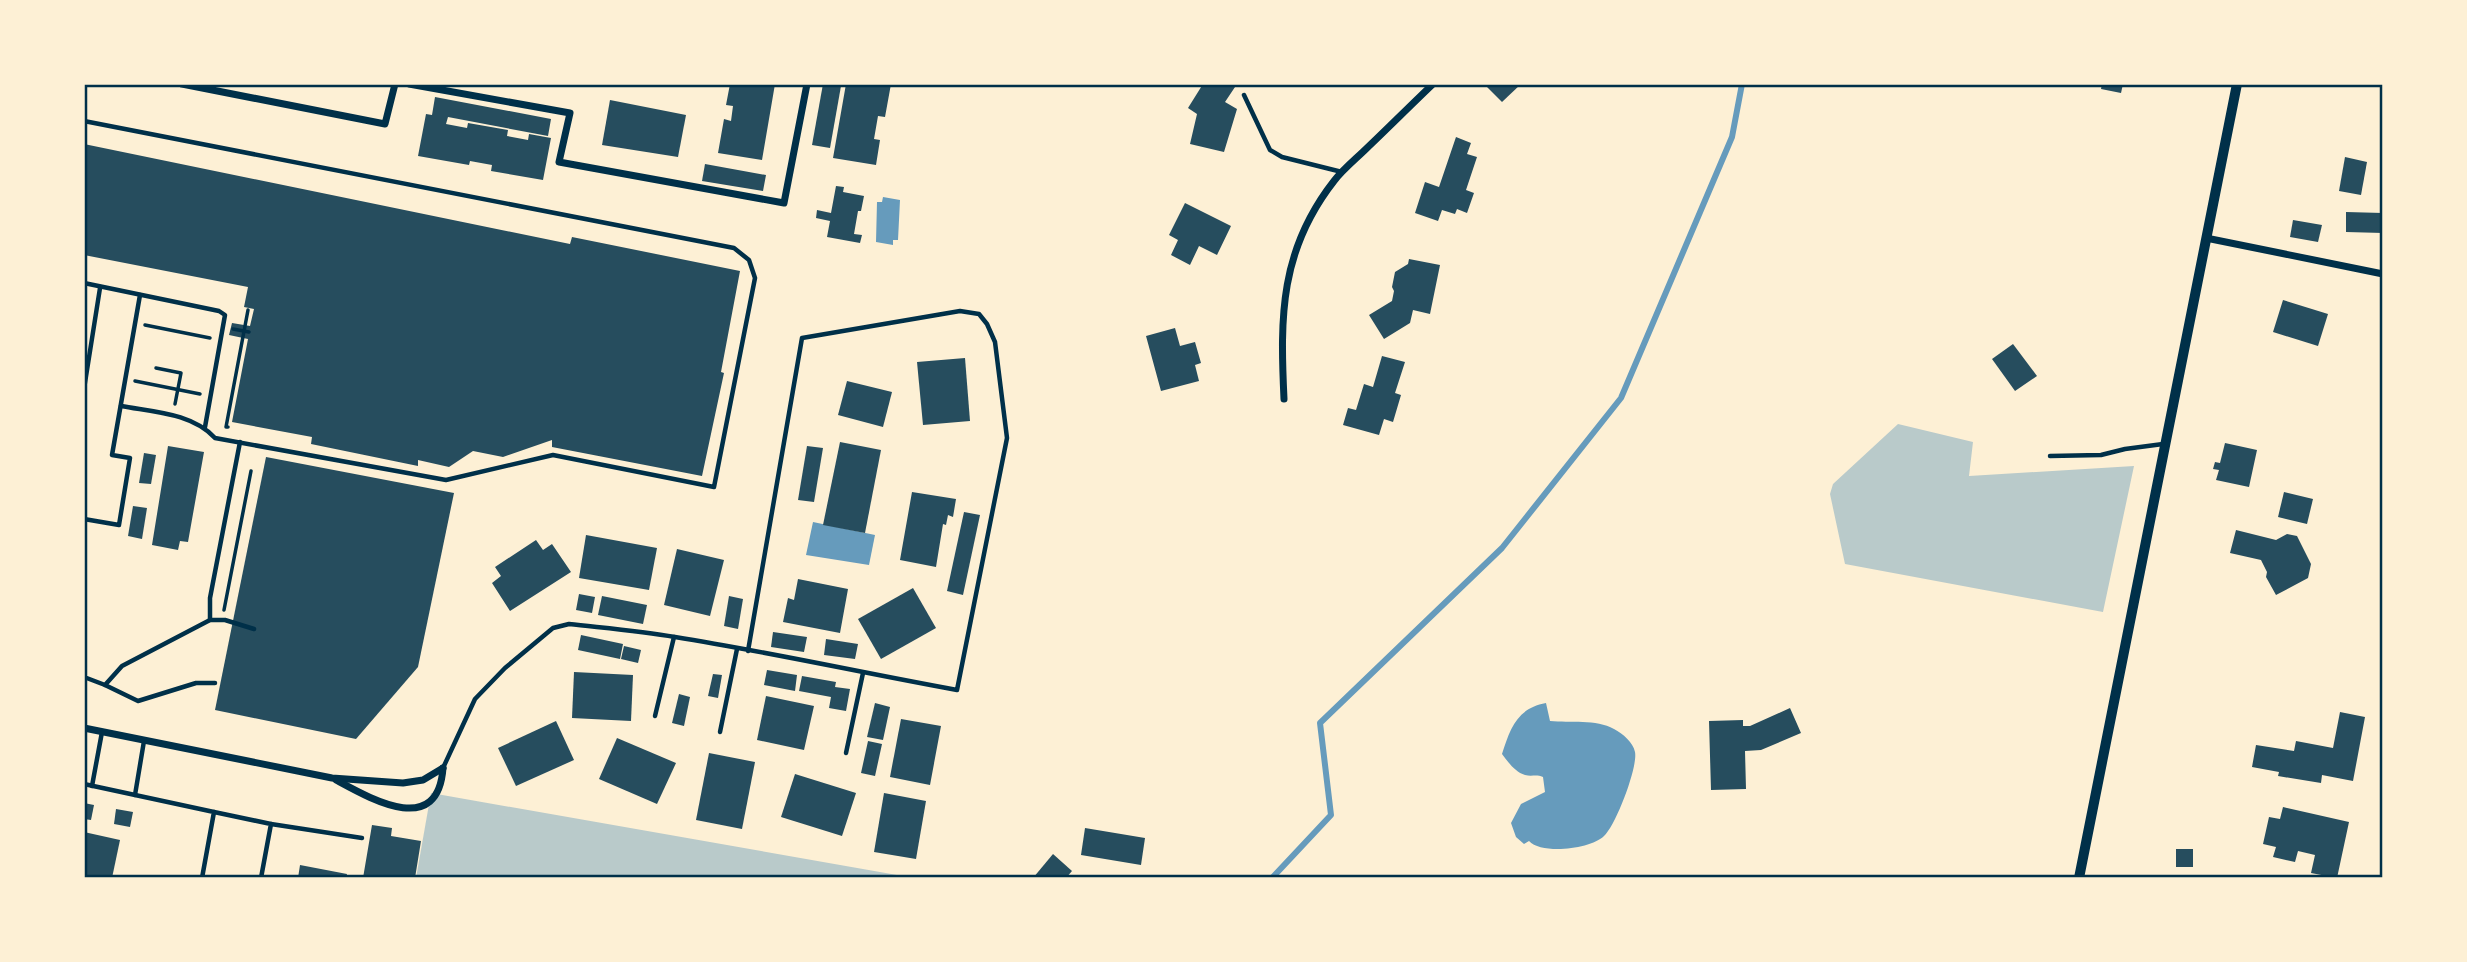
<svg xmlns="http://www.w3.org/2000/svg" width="2467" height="962" viewBox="0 0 2467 962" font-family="Poppins,sans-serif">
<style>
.green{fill:#b9caca}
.water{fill:#669bbc}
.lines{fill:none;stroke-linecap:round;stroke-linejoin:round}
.stream{stroke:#669bbc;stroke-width:6}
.building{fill:#264d5e}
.path{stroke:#003049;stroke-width:3.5}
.service{stroke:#003049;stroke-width:4.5}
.minor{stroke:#003049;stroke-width:7}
.tertiary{stroke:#003049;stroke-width:10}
.neatline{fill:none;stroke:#003049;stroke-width:2.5}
</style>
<rect width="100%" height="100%" fill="#fdf0d5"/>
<g class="green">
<polygon points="1898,424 1973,442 1969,476 2134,466 2103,612 1845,564 1830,494 1833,484"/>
<polygon points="431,793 914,878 416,878"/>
</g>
<g class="water">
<polygon points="883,197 900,200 898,240 893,240 893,245 876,242 877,202 882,202"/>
<polygon points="813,522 875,535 869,565 806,555"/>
<path d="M 1546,703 L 1550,721 C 1570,723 1596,719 1614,729 C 1623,734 1633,742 1635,752 C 1638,767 1616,825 1604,836 C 1591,849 1542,855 1529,841 L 1524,844 L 1516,837 L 1511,823 L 1521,804 L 1545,792 L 1543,777 C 1536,774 1532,777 1525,775 C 1515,772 1508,762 1502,754 C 1510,729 1517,708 1546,703 Z"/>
</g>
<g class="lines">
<polyline class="stream" points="1272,878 1331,815 1320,723 1502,548 1621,398 1732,137 1742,84"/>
</g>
<g class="building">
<polygon points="730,84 775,84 762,160 718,153 724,119 731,121 733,106 726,105"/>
<polygon points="823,84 841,86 830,148 812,145"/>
<polygon points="846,84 891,84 885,117 878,116 874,139 880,140 876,165 833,158"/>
<polygon points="1203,84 1237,84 1225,102 1237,109 1224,152 1190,144 1197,114 1188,108"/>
<polygon points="1484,84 1521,84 1502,102"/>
<polygon points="2102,84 2123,84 2121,93 2101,89"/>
<polygon points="435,97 551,119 548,136 448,117 446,124 467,128 468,123 508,130 507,136 528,140 529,134 551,138 543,180 491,171 492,165 470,161 469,165 418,156 426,114 432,115"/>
<polygon points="610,100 686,115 678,157 602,145"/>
<polygon points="1456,137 1471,143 1467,154 1477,157 1466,190 1474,193 1467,213 1457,209 1455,214 1442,210 1438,221 1415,213 1425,182 1439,187"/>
<polygon points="84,144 570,244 572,237 740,271 721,372 724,373 702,476 552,447 552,440 503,457 473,451 449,467 418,460 418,466 311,444 312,437 232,422 248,339 229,335 232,323 250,326 254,309 244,307 248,287 84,255"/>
<polygon points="2345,157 2367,162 2361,195 2339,191"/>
<polygon points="705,164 766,175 763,191 702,181"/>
<polygon points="836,186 844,187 843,192 864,196 861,211 858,211 854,234 862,235 860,243 827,237 830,221 816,218 817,210 831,213"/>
<polygon points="1185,203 1231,226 1217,255 1199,246 1190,265 1171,255 1178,240 1169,235"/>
<polygon points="2346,212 2383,213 2383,233 2346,232"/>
<polygon points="2293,220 2322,225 2318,242 2290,237"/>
<polygon points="1409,259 1440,265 1430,314 1413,310 1410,323 1384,339 1369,315 1392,301 1394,291 1392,287 1395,272 1408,264"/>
<polygon points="2283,300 2328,314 2318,346 2273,332"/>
<polygon points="1175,328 1180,346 1195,342 1201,363 1195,365 1199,381 1161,391 1146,336"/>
<polygon points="2013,344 2037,376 2015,391 1992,359"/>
<polygon points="1382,356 1405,362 1395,393 1401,395 1393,422 1384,419 1379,435 1343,425 1348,408 1356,410 1364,384 1373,387"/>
<polygon points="965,358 970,421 923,425 917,362"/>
<polygon points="847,381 892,392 883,427 838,415"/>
<polygon points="840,442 881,450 865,533 823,525"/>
<polygon points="2225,443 2257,450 2249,487 2216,480 2219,470 2213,469 2215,462 2220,463"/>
<polygon points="168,446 204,452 188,542 180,541 178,550 152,545"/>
<polygon points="807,446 823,448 814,502 798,500"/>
<polygon points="144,453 156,455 151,484 139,483"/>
<polygon points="266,457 454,493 418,667 356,739 215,710"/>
<polygon points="912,492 956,499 953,517 948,515 946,525 943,524 936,567 900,560"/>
<polygon points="2284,492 2313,499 2307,524 2278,517"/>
<polygon points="133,506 147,508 142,539 128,536"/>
<polygon points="964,512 980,515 963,595 947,591"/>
<polygon points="2236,530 2276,540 2287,534 2297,536 2311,564 2308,578 2276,595 2266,577 2267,572 2261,560 2230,553"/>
<polygon points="586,535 657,548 649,590 579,578"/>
<polygon points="536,540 543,550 552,544 571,572 510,611 492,583 501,576 495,567"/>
<polygon points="677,549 724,560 710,616 664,605"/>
<polygon points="798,579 848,589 840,633 783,622 788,598 794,600"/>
<polygon points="913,588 936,628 881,659 858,619"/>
<polygon points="579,594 595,597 592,613 576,610"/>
<polygon points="602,596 647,605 643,624 598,615"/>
<polygon points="729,596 743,599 738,629 724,626"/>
<polygon points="773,632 807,637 804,652 771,647"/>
<polygon points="581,635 623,644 620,659 578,650"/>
<polygon points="826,639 858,644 855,659 824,655"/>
<polygon points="624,646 641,650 638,663 621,659"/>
<polygon points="767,670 797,675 795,691 764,685"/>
<polygon points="574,672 633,675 631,721 572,718"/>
<polygon points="713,674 722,675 718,698 708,696"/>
<polygon points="802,676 836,682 835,687 850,689 846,711 829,708 831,697 799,691"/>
<polygon points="679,694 690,697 684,726 672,723"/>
<polygon points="766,696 814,706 804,750 757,740"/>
<polygon points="875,703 890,707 883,740 867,737"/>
<polygon points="1790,708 1801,733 1761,750 1745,751 1746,789 1711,790 1709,721 1743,720 1743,726 1750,726"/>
<polygon points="2340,712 2365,717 2353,781 2322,775 2321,783 2278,776 2279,772 2252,767 2256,745 2294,751 2296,741 2333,748"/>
<polygon points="901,719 941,726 930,785 890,777"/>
<polygon points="556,721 574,760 516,786 498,748"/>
<polygon points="617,738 676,763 657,804 599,779"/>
<polygon points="868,741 882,744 875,776 861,773"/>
<polygon points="709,753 755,762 742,829 696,820"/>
<polygon points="795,774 856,793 842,836 781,817"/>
<polygon points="884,793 926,801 916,859 874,852"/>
<polygon points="84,803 94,805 91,820 84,819"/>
<polygon points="2283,807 2349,822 2337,878 2311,873 2315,855 2298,851 2295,862 2273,857 2276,847 2263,844 2269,817 2280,819"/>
<polygon points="116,809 133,812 130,827 114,824"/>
<polygon points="372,825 392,828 391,836 421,841 415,878 363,878"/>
<polygon points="1085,828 1145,838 1141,865 1081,855"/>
<polygon points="84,832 120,840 112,878 84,878"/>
<rect x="2176" y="849" width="17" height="18"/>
<polygon points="1053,854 1072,871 1066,878 1033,878"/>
<polygon points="300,865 347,874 346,878 298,878"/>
</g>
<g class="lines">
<g class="path">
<polyline points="145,325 210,338"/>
<polyline points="233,329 249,332"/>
<polyline points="156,368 181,373 175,404"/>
<polyline points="135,381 200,394"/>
<polyline points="228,427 226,427 248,310"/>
<polyline points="224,610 251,471"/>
</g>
<g class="service">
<polyline points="1244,95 1270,150 1282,157 1342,172"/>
<path d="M 84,121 L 734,248 L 749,260 L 755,278 L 714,487 L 553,455 L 446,480 L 215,438 C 192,413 153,412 121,406"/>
<polyline points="84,283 219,311 225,315 205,427"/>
<polyline points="84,389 100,288"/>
<polyline points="2050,456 2101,455 2125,449 2163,444"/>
<polyline points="84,519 119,525 130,458 112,455 140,295"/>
<polyline points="210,620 210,598 240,442"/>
<polyline points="84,677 105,685 122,666 210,620 225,620 254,629"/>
<polyline points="105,685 138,701 196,683 215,683"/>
<polyline points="655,716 674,637"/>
<polyline points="720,732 737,649"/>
<polyline points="846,753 863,673"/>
<path d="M 443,768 L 475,699 L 505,668 L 553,628 L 569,624 C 604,628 640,631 675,637 C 769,652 863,673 957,690 L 1007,438 L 995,342 L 987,324 L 979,314 L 960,311 L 802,338 L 748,651"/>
<polyline points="84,784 214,812 202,878"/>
<polyline points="92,786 102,732"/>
<polyline points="135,795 144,741"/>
<polyline points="214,812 271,824 261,878"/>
<polyline points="271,824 362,838"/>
</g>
<g class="minor">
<polyline points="182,84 385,124 395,84"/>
<polyline points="409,84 570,113 559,162 784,203 807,84"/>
<polyline points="2206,238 2383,274"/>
<path d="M 1284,399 C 1280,316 1280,250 1334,181 C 1343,169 1357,158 1368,147 C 1390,126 1411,105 1433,84"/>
<polyline points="84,728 332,778 403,783 423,780 443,768"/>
<path d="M 336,780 C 371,799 438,838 443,768"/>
</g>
<polyline class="tertiary" points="2079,878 2237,84"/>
</g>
<rect width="2467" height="962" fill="none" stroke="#fdf0d5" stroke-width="172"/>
<rect x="86" y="86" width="2295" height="790" class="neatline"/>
</svg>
